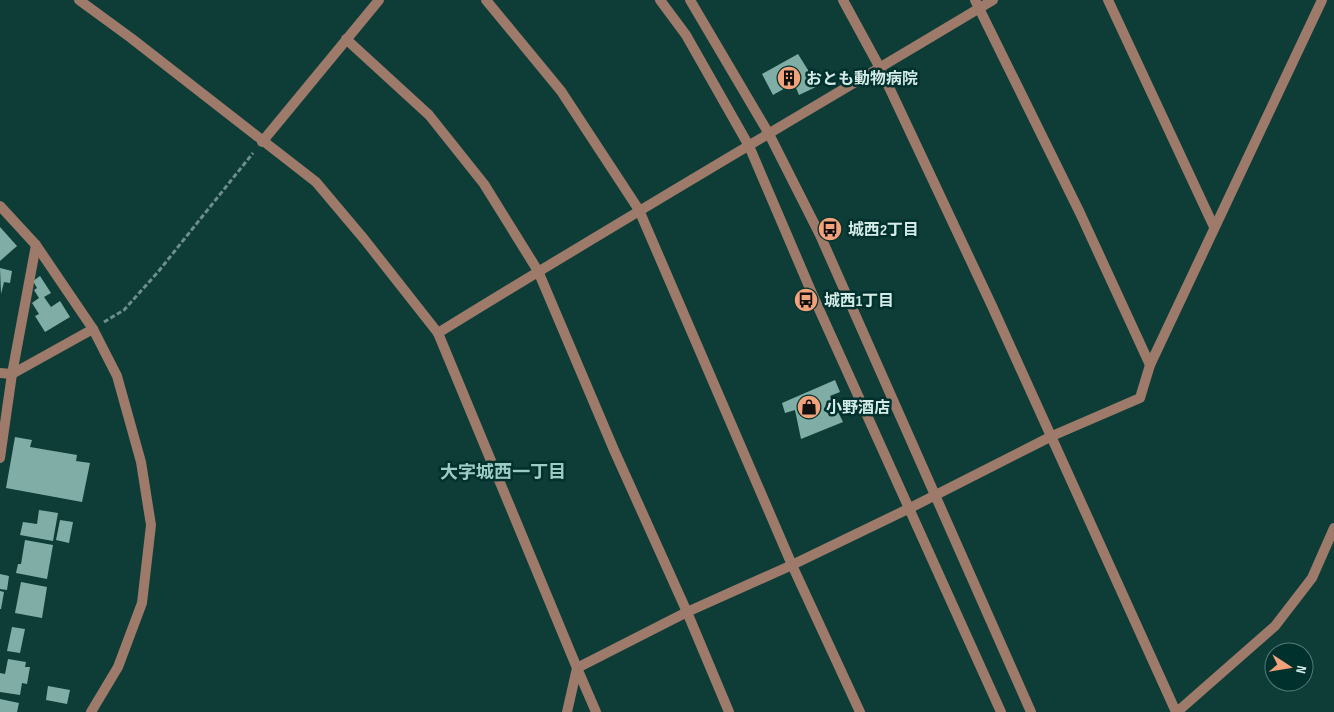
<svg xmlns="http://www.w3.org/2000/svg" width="1334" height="712" viewBox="0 0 1334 712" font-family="'Sofia Sans Condensed','Noto Sans JP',sans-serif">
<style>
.building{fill:#80aea7}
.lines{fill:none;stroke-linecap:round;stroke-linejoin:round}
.path{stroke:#6c8f8b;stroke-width:3;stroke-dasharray:5 2.5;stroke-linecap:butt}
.minor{stroke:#9d7a6a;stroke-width:10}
.tertiary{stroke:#9d7a6a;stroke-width:10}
.labels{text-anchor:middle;stroke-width:5;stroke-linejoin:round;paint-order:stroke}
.poi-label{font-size:16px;font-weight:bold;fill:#d4ebe8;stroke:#01312d;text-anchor:start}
.neighbourhood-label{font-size:18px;font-weight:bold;fill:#9dcbc4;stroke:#01312d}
</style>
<rect width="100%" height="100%" fill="#0e3c37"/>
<g class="building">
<polygon points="798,54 818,86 799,95 794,83 773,95 762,74"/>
<polygon points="0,227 17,246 0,261"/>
<polygon points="0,268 12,271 10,283 4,282 1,294"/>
<polygon points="40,276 51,293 44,297 51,307 60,301 70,317 45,332 35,316 39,314 32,303 39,298 34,290 37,288 33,281"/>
<polygon points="835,380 840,392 830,396 843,422 801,439 795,410 785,413 782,403"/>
<polygon points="15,437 32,440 30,447 77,455 76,461 90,463 82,502 6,488"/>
<polygon points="39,510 58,513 53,541 20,535 23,522 37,524"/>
<polygon points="60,520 73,522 69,543 56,540"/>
<polygon points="25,540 53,545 47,579 16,573 18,564 21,564"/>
<polygon points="0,574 9,576 7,590 0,589"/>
<polygon points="21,582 47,587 42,618 15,613"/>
<polygon points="0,591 4,592 1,609 0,609"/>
<polygon points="12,627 25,629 20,653 7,651"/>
<polygon points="8,659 26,662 25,667 30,667 27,684 22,683 20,695 0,692 0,673 5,674"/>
<polygon points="48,686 70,690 67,704 46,700"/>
<polygon points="0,699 19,703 17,712 0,712"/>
</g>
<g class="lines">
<polyline class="path" points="104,322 124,310 158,272 253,153"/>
<g class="minor">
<polyline points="79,0 131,38 316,182 364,239 438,333 577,668 567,712"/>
<polyline points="486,0 561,91 639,210 792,565 860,712"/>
<polyline points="843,0 880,68 992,306 1176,712"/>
<polyline points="975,0 1080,213 1150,365"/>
<polyline points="1108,0 1214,227"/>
<polyline points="346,39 429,115 484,184 538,271 614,450 687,612 729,712"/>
<polyline points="262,142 379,0"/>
<polyline points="0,206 36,245 93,329 117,376 141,462 151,525 142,603 118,667 91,712"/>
<path d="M 438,333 C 621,220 808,111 993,0"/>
<polyline points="0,373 12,374 93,329"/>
<polyline points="0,458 12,374 36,245"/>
<polyline points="596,712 577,668 687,612 792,565 910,508 1052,436 1140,398 1150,365 1322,0"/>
<polyline points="1177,712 1275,626 1312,578 1334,528"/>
</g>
<g class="tertiary">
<polyline points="660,0 686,35 749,146 814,298 1001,712"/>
<polyline points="690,0 769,134 820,235 1031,712"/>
</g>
</g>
<defs>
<g id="building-disc" transform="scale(1.25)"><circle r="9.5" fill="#f1a27b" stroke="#01312d"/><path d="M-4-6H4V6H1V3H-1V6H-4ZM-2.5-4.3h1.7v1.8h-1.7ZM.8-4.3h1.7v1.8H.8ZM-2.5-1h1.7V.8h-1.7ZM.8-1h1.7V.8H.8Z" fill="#111"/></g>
<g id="bus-disc" transform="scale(1.25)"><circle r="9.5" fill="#f1a27b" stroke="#01312d"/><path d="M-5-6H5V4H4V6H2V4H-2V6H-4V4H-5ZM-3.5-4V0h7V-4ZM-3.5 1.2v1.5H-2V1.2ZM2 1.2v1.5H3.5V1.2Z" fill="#111"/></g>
<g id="shop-disc" transform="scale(1.25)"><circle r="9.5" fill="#f1a27b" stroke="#01312d"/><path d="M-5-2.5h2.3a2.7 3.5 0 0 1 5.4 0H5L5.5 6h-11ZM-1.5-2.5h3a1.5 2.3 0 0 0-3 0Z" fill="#111"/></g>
</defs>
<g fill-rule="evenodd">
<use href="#building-disc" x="789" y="78"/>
<use href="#bus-disc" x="830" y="229"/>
<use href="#bus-disc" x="806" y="300"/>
<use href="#shop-disc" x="809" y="407"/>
</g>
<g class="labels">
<g class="poi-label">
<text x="806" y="84">おとも動物病院</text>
<text x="848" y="235">城西2丁目</text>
<text x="824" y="306">城西1丁目</text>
<text x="826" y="413">小野酒店</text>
</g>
<g class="neighbourhood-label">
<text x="503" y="478">大字城西一丁目</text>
</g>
</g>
<g transform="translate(1289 667) rotate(102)"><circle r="24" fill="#01312d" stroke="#557b78"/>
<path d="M0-4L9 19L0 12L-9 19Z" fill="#f1a27b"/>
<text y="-8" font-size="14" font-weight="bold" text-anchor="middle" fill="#d4ebe8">N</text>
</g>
</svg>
